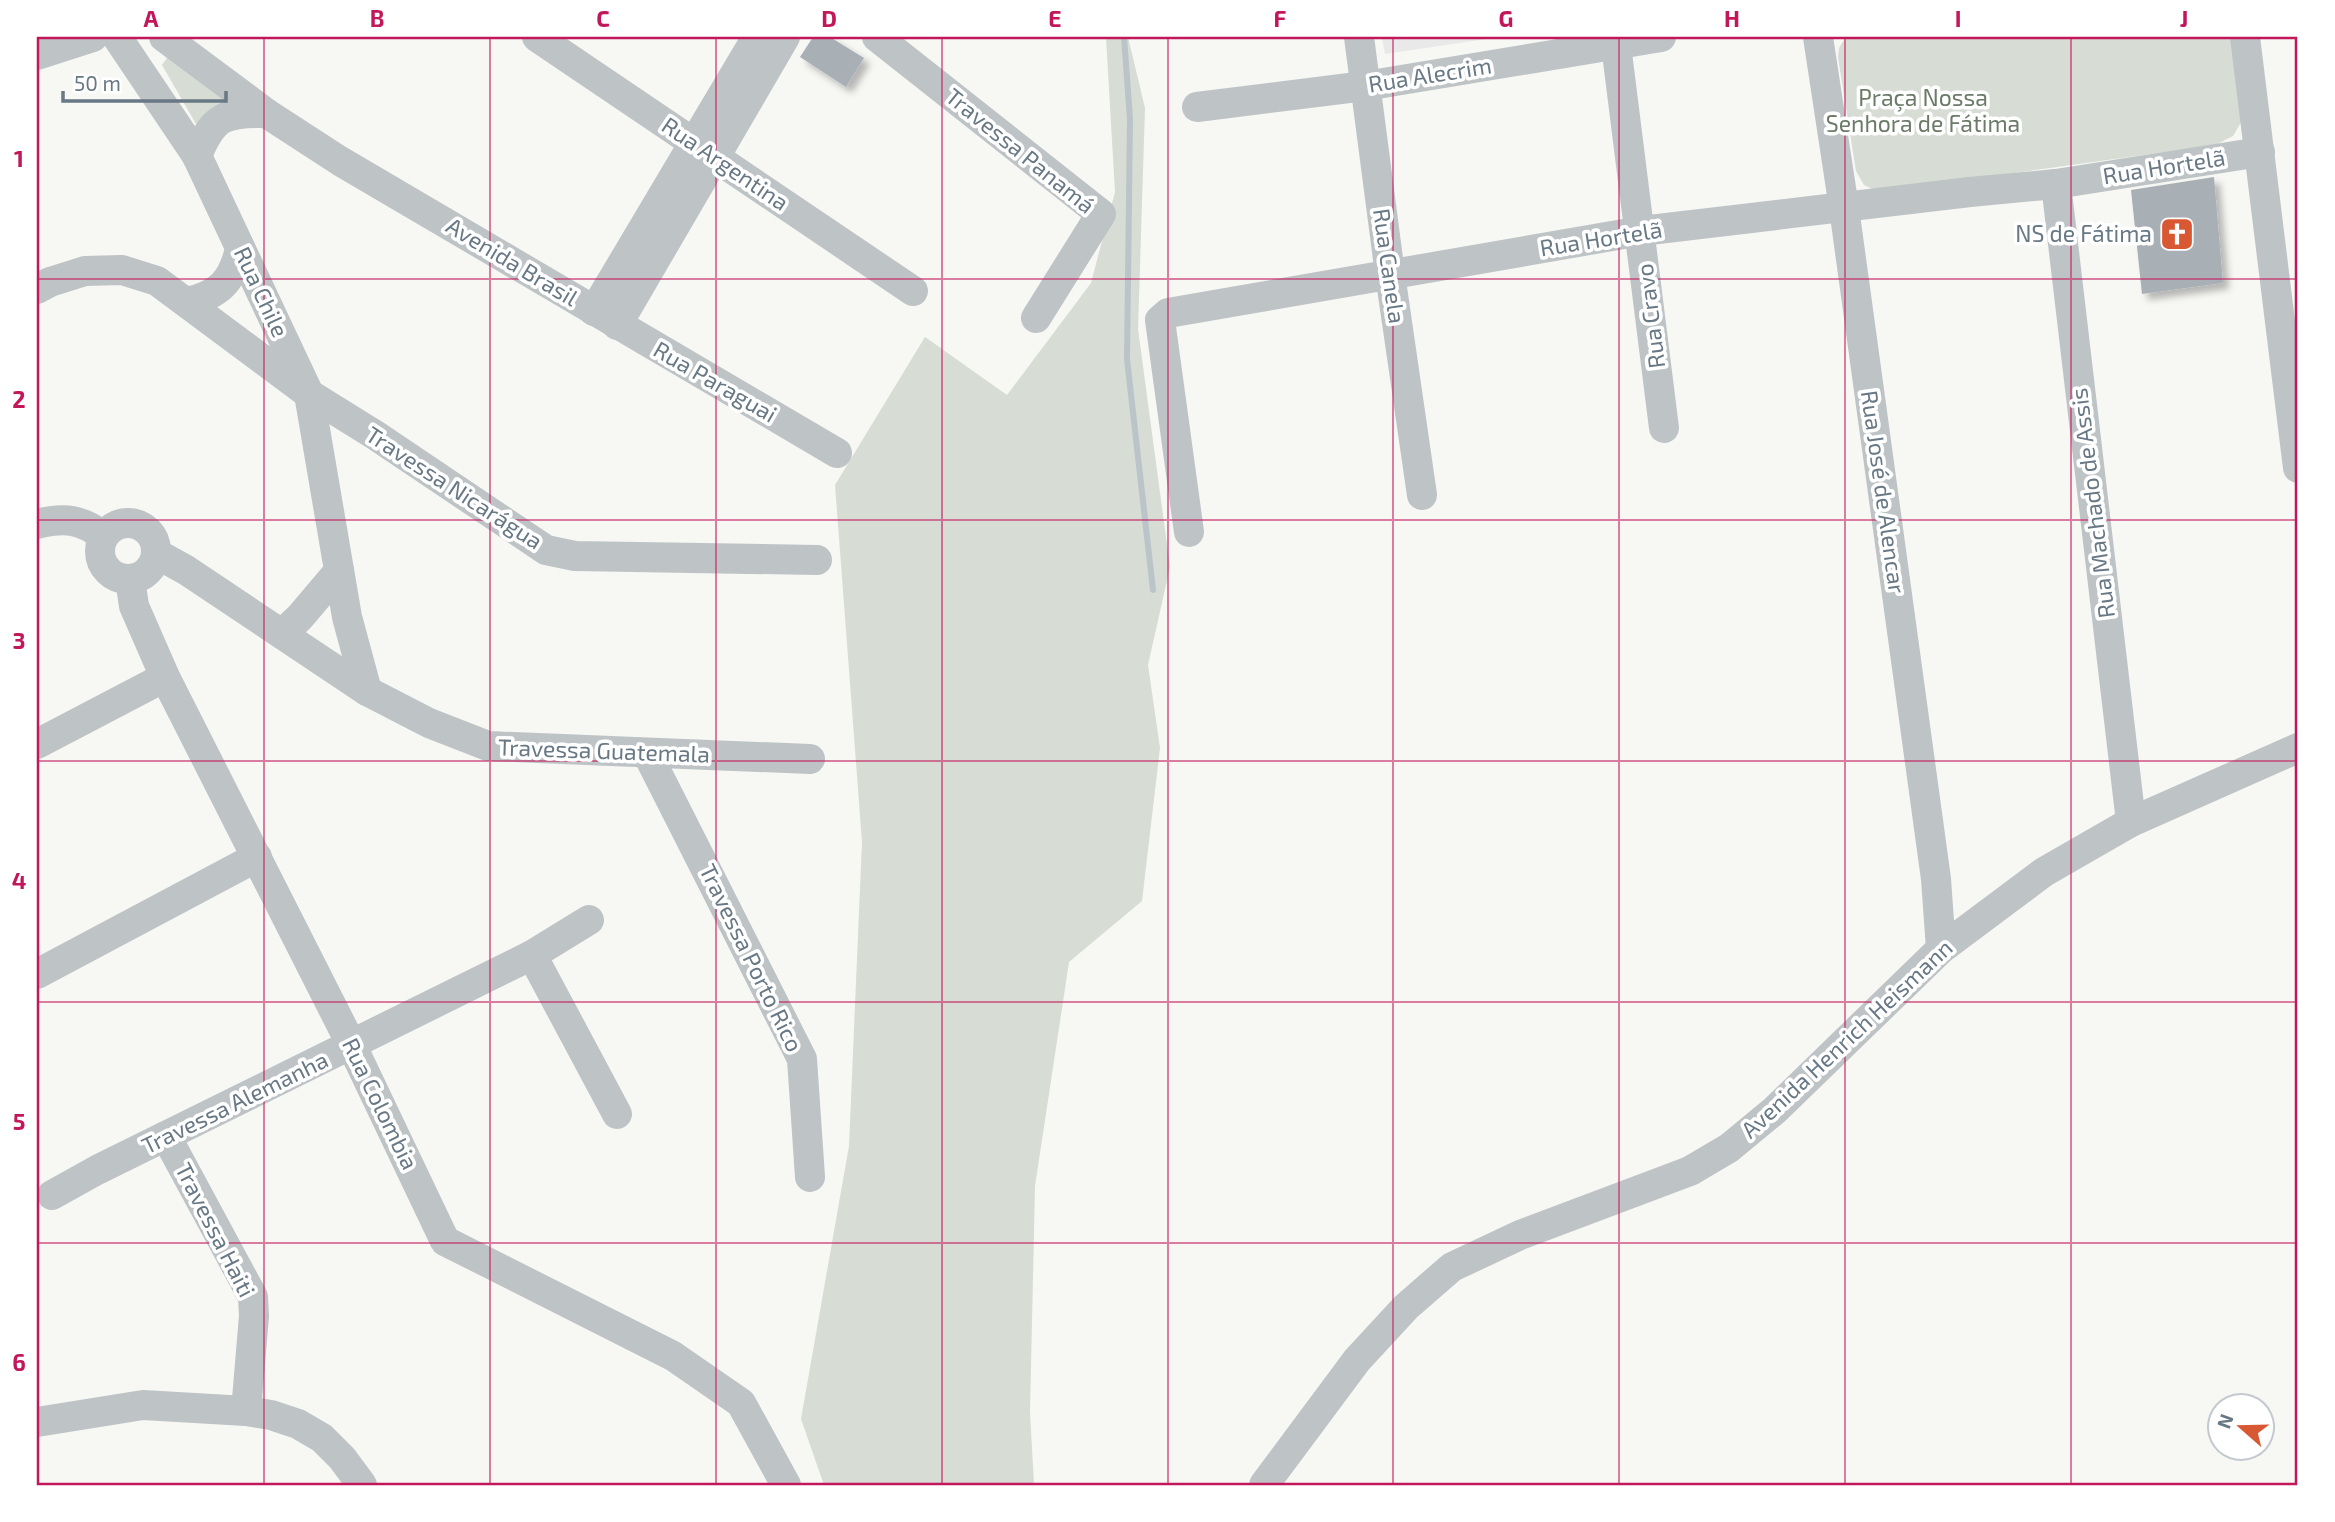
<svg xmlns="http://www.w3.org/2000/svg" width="2335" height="1522" viewBox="0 0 2335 1522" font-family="'Exo 2',sans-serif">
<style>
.built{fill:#e8e9e8}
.green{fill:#d7dcd4}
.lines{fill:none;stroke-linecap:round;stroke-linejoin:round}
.stream{stroke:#bac4c9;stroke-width:6}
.building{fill:#a8b0b5;filter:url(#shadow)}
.minor{stroke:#bec3c6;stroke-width:30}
.grid{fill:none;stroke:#c2185b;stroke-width:2;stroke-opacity:0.55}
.labels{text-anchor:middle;stroke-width:7;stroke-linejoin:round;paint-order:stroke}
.street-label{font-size:23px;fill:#687884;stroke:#fff}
.park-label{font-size:23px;fill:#6b7b67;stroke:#fff}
.poi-label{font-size:23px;fill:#687884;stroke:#fff;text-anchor:end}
.neatline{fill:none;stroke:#c2185b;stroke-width:2.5}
.grid-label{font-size:23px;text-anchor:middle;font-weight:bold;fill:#c2185b}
</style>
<defs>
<filter id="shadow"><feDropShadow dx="6" dy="6" stdDeviation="3.5" flood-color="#0004"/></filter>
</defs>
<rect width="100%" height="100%" fill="#f7f7f4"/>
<polygon class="built" points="1382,37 1500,37 1385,54"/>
<g class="green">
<polygon points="1106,37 1128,37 1145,108 1138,329 1170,567 1148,665 1160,748 1142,901 1069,962 1035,1186 1030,1412 1034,1485 824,1485 801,1419 849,1146 862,842 835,485 925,337 1007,395 1091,283 1115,192"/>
<polygon points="1846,37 2231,37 2243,119 2233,136 2215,145 1879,192 1864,185 1856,171 1838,57 1839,48"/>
<polygon points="169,55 227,101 196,124 162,65"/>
</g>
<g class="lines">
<polyline class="stream" points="1124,37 1130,119 1127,359 1153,590"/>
</g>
<g class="building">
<polygon points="813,37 830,37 864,58 846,87 800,57"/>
<polygon points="2214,177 2223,283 2142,294 2131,190"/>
</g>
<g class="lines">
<g class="minor">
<polyline points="117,37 197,156 309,394 347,617 367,691"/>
<polyline points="164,37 266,113 340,161 837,453"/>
<polyline points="537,37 913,291"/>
<polyline points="877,37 1101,214 1036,318"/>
<polyline points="1359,37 1390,274 1422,495"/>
<polyline points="1615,37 1664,428"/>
<polyline points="1818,37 1844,208 1936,879 1941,949"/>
<polyline points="2245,37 2298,468"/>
<polyline points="37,55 93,37"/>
<polyline points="1197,107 1365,86 1661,37"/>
<path d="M 197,156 C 213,116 225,112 266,113"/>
<polyline points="2056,184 2131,822"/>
<polyline points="37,289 50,282 85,271 122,270 157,281 309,394 375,435 546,550 575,556 817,560"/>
<path d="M 187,302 C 219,295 233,281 240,248"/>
<polyline points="594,311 757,37"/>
<polyline points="617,325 785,37"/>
<circle cx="128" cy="551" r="28"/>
<path d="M 37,524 C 65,517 80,519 104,536"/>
<polyline points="1189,532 1160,320 1168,313 1641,231 1970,192 2056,184 2260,152"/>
<polyline points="157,554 186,570 367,691 429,723 488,746 810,759"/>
<polyline points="130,579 134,606 165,677 352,1046 445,1241 673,1356 741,1403 786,1485"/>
<polyline points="282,634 300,617 339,571"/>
<polyline points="37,744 165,677"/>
<polyline points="647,753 802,1059 810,1177"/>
<polyline points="532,955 617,1114"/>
<polyline points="37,974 257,857"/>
<polyline points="166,1136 253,1297 254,1316 246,1411"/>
<polyline points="52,1195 97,1170 532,955 589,920"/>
<polyline points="37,1422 143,1405 246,1411 271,1415 298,1424 322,1438 342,1458 362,1485"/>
<polyline points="1264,1485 1357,1360 1406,1307 1452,1267 1520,1235 1690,1171 1729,1148 1775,1110 1941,949 2044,872 2131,822 2298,748"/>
</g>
</g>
<path class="grid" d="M 264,37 L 264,1485M 490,37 L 490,1485M 716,37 L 716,1485M 942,37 L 942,1485M 1168,37 L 1168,1485M 1393,37 L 1393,1485M 1619,37 L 1619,1485M 1845,37 L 1845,1485M 2071,37 L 2071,1485M 37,279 L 2298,279M 37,520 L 2298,520M 37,761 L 2298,761M 37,1002 L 2298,1002M 37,1243 L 2298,1243"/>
<defs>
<g id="church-square" transform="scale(1.75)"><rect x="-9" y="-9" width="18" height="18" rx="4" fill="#d85834" stroke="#fff"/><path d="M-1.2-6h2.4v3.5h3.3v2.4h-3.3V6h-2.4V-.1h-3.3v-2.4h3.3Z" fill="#fff"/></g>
</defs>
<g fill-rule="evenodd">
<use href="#church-square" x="2177" y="234"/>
</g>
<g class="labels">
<g class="street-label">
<text transform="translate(1430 75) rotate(-9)" y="8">Rua Alecrim</text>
<text transform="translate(1020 151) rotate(39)" y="8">Travessa Panamá</text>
<text transform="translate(725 164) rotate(34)" y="8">Rua Argentina</text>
<text transform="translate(2164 167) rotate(-9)" y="8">Rua Hortelã</text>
<text transform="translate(1601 239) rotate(-9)" y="8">Rua Hortelã</text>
<text transform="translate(512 262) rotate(31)" y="8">Avenida Brasil</text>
<text transform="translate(1389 266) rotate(82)" y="8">Rua Canela</text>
<text transform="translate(261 292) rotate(65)" y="8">Rua Chile</text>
<text transform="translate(1651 316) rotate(-97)" y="8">Rua Cravo</text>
<text transform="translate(715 382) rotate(30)" y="8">Rua Paraguai</text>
<text transform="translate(454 488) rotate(33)" y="8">Travessa Nicarágua</text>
<text transform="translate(1883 492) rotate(82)" y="8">Rua José de Alencar</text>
<text transform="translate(2093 503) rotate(-97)" y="8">Rua Machado de Assis</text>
<text transform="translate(604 751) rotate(2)" y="8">Travessa Guatemala</text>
<text transform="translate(751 958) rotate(64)" y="8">Travessa Porto Rico</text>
<text transform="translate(1847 1039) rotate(-43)" y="8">Avenida Henrich Heismann</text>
<text transform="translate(235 1103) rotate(-26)" y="8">Travessa Alemanha</text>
<text transform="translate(380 1104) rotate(64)" y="8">Rua Colombia</text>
<text transform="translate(215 1230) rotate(63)" y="8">Travessa Haiti</text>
</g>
<g class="park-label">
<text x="1923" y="106">Praça Nossa<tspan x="1923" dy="26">Senhora de Fátima</tspan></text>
</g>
<g class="poi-label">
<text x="2152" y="242">NS de Fátima</text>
</g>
</g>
<rect width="2335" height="1522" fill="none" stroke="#ffffff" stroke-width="77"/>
<g transform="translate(2241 1427) rotate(290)"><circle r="33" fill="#ffffff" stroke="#c3c9ce" stroke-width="2"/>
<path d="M0-5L12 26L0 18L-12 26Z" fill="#d85834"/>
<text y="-10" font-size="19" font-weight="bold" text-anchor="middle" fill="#687884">N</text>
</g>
<path d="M63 91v10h163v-10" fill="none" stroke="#687884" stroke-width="3.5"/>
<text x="74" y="91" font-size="21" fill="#687884" stroke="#ffffff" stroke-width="5" paint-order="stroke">50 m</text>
<rect x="38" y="38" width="2258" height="1446" class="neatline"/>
<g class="grid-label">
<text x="151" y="27">A</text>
<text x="377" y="27">B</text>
<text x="603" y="27">C</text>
<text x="829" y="27">D</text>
<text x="1055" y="27">E</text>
<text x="1280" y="27">F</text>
<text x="1506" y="27">G</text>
<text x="1732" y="27">H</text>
<text x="1958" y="27">I</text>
<text x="2184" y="27">J</text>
<text x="19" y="167">1</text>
<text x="19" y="408">2</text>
<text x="19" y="649">3</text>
<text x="19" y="889">4</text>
<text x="19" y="1130">5</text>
<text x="19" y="1371">6</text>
</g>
</svg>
